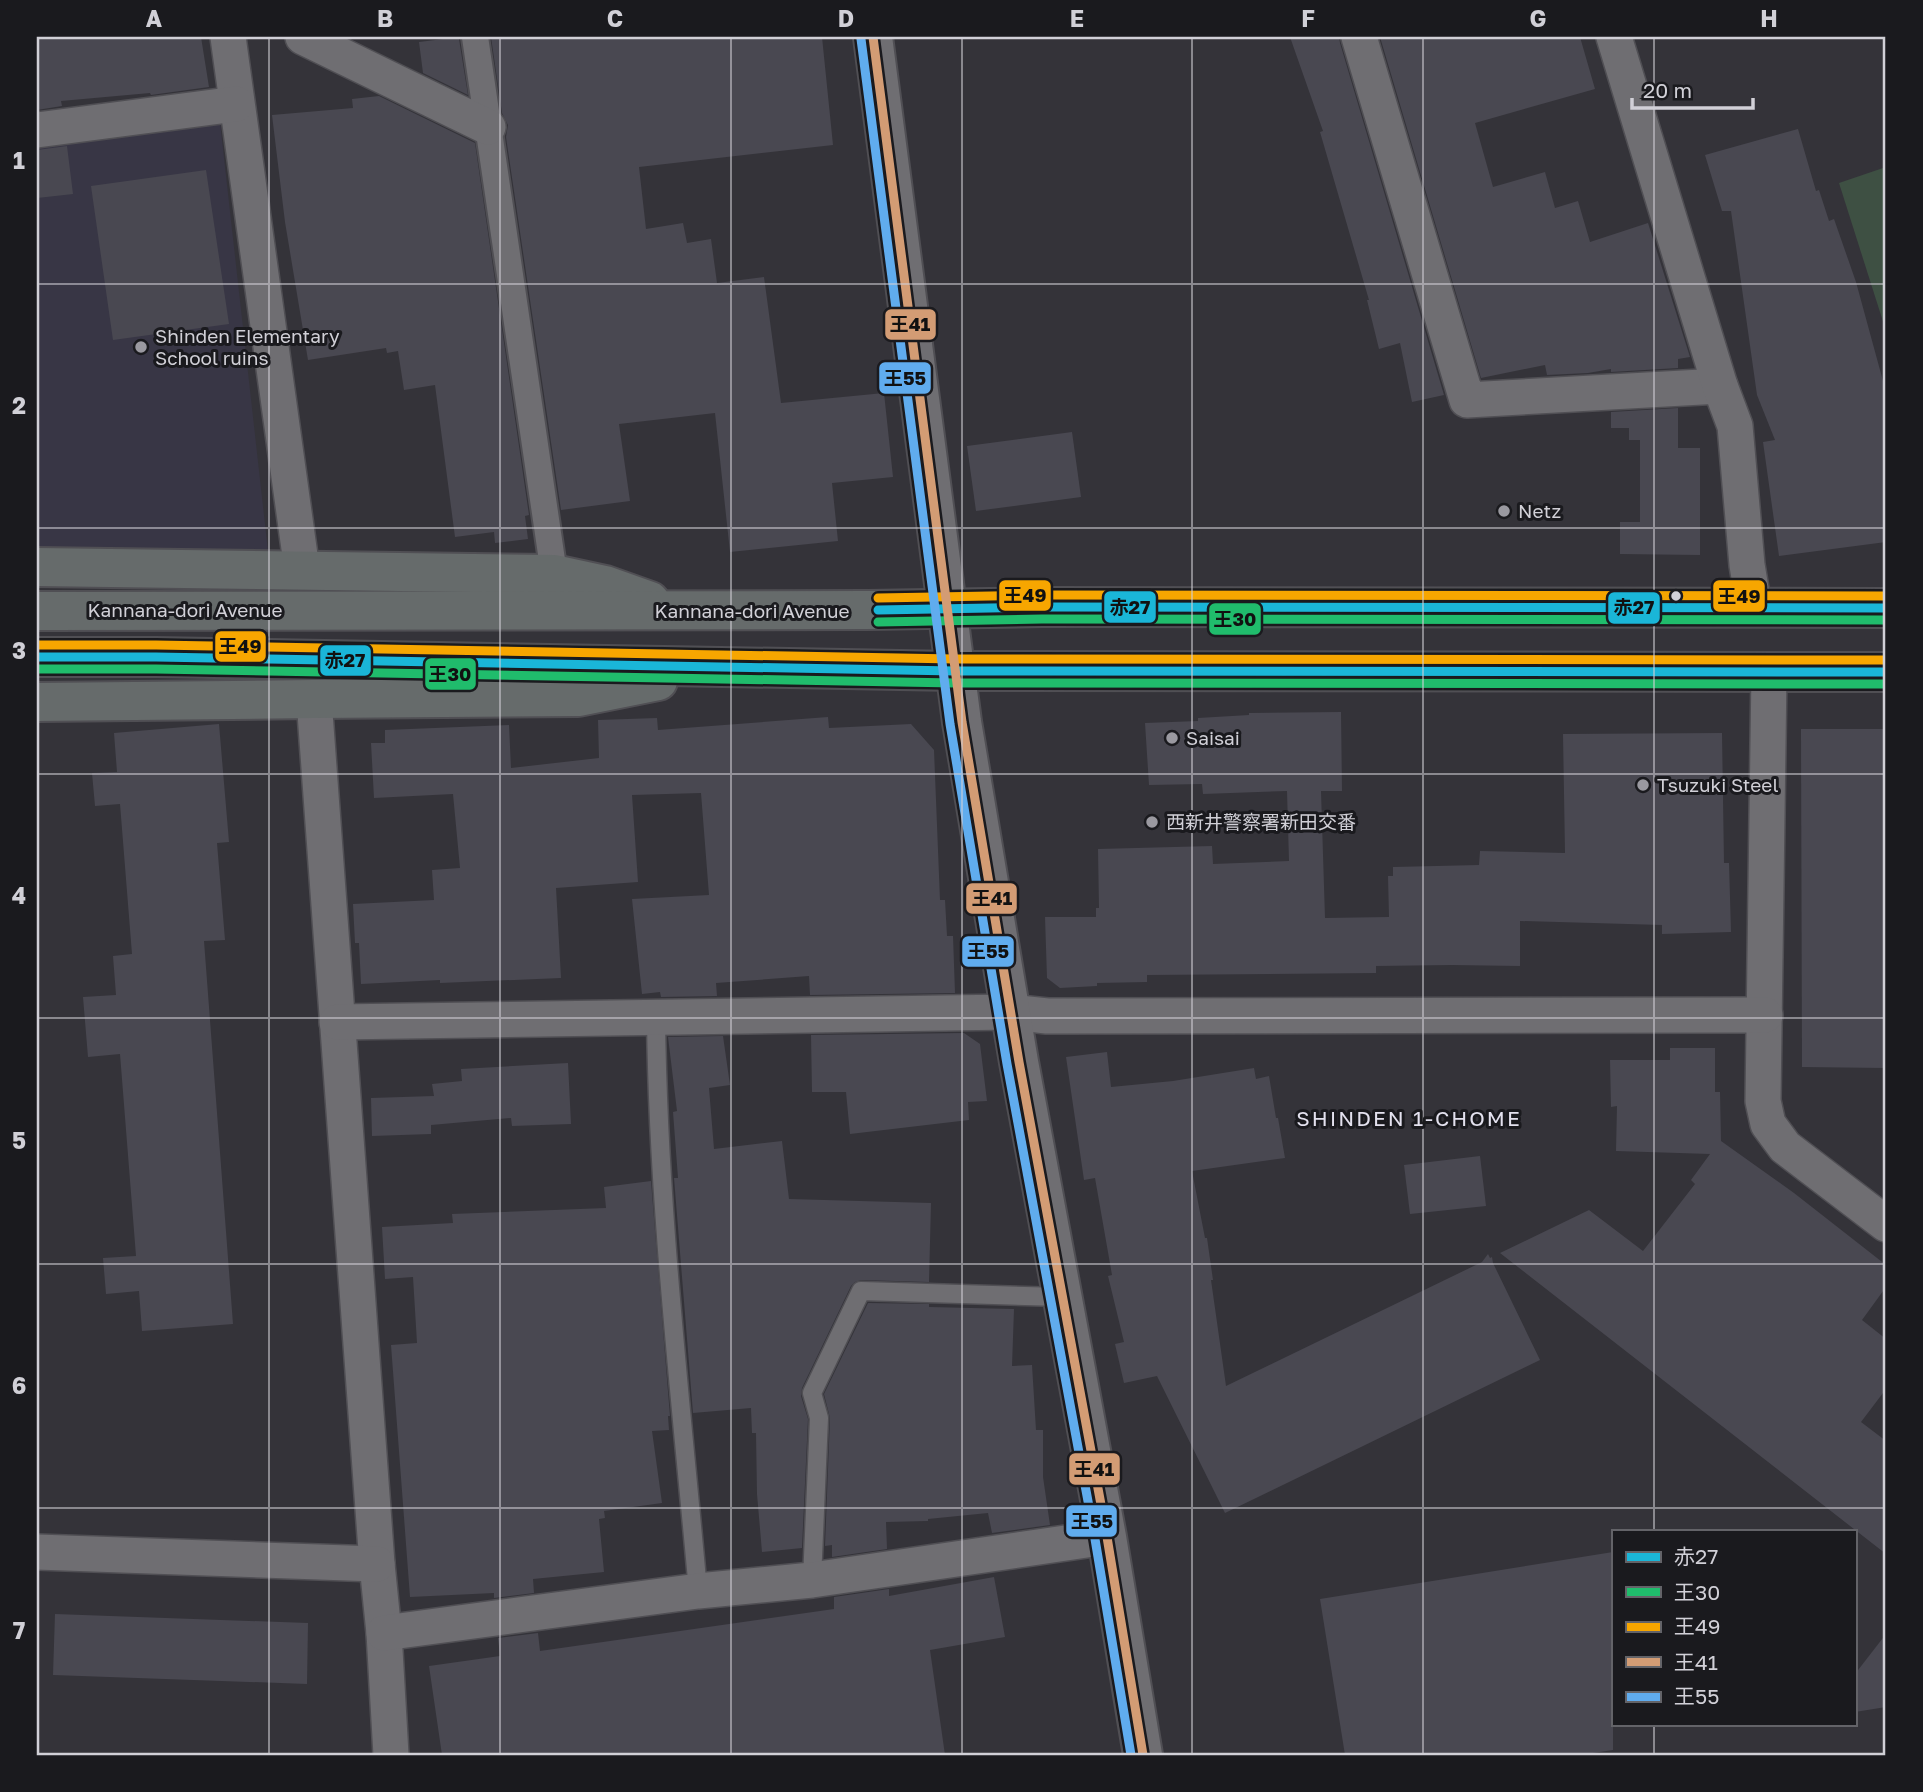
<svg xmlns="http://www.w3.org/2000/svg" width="1923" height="1792" viewBox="0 0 1923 1792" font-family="'Golos Text','Noto Sans JP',sans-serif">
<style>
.built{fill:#383645}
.green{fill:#3e5043}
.building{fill:#494851}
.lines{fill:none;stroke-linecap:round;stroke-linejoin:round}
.service-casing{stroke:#504f54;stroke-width:21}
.pedestrian-casing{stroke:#504f54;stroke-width:30}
.minor-casing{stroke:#504f54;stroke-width:38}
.tertiary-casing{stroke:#504f54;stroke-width:42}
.primary-casing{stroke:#504f54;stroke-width:42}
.service{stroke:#6f6e72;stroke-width:18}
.pedestrian{stroke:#6f6e72;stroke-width:26}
.minor{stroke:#6f6e72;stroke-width:35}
.tertiary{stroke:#6f6e72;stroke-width:38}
.primary{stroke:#666b6b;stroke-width:38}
.bus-1-casing{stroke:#1a1a1e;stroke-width:14}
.bus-2-casing{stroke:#1a1a1e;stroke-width:14}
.bus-3-casing{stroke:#1a1a1e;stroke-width:14}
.bus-4-casing{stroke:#1a1a1e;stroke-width:14}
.bus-5-casing{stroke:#1a1a1e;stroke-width:14}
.bus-1{stroke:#1ab6d8;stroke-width:9}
.bus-2{stroke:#20bc6c;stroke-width:9}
.bus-3{stroke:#f7a600;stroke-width:9}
.bus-4{stroke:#d39c74;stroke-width:9}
.bus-5{stroke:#60acee;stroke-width:9}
.grid{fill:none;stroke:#d1d0d7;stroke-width:2;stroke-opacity:0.55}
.poi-dot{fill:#9a99a0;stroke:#1a1a1e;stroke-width:2.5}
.bus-dot{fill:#d1d0d7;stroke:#1a1a1e;stroke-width:2.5}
.labels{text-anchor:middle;stroke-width:6;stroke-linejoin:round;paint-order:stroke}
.poi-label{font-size:19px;fill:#d1d0d7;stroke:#1a1a1e;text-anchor:start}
.street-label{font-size:19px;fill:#d1d0d7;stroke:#1a1a1e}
.neighbourhood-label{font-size:21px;letter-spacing:2px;fill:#e3e1ee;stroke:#1a1a1e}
.line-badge{stroke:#1a1a1e;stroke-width:2.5}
.pale-badge-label{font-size:19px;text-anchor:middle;font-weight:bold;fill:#111}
.neatline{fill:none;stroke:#d1d0d7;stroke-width:2.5}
.grid-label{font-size:23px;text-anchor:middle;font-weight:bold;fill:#d1d0d7}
</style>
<rect width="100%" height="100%" fill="#343339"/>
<polygon class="built" points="220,122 268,551 255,563 37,555 37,144"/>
<polygon class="green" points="1886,167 1886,331 1839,183"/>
<g class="building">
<polygon points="37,37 201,37 209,87 151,95 150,93 61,101 62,106 37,110"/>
<polygon points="459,37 459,39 468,95 423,73 419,42"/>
<polygon points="491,37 822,37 833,145 639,167 646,229 683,223 687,243 711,239 717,283 764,277 781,403 884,393 893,477 832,483 838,541 730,552 715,413 619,424 630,501 561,510 506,137 508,125 502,113"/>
<polygon points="1290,37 1339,37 1340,43 1444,395 1412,402 1400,343 1379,349 1367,300 1369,300 1320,132 1323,131"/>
<polygon points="1380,37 1580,37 1595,89 1475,123 1493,187 1545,172 1555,208 1578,201 1590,242 1648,223 1690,357 1678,359 1678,368 1611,372 1611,369 1588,373 1547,375 1545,365 1481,378"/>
<polygon points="379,96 475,143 529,515 525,516 528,539 495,543 494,532 455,537 435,385 404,390 398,351 387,353 386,348 308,360 285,222 272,115 353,108 352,99"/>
<polygon points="1798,129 1816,191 1819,190 1829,221 1834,219 1856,282 1886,392 1886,542 1779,556 1763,442 1775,440 1757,395 1731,211 1722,211 1705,155"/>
<polygon points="67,146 73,194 37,198 37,150"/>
<polygon points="206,170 229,324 113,340 91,186"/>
<polygon points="1678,408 1678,448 1700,448 1700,555 1620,554 1620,522 1640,522 1640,440 1629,440 1629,428 1611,428 1611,412"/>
<polygon points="1072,432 1081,497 976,511 967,446"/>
<polygon points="1341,712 1342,791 1321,791 1325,918 1389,917 1388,876 1393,876 1393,867 1479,865 1480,851 1565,853 1563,734 1722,733 1724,863 1729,863 1731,932 1662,934 1662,925 1520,921 1520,966 1452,965 1376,966 1376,973 1147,975 1147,982 1097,983 1097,986 1060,988 1047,978 1045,917 1096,917 1096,908 1099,908 1098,849 1212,846 1213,864 1289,861 1287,791 1203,794 1202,784 1149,785 1145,723 1198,721 1198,718 1249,715 1249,713"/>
<polygon points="828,717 829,728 911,724 934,750 940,900 945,900 947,936 953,936 955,993 810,995 809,976 716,983 717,996 661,997 660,992 642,994 632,899 709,895 701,793 632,795 638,882 556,888 561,978 440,983 440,980 361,984 359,943 355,943 353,904 434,900 432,870 460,868 453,794 374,798 371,743 385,743 385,730 509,725 511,768 599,758 598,720 657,718 658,730"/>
<polygon points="219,724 229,842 217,843 225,940 204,941 233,1324 142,1331 139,1291 106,1294 103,1258 136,1256 120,1054 88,1057 83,997 116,995 113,956 132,954 120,804 95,806 92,773 117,772 114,733"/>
<polygon points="1801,729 1886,729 1886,1068 1802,1067"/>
<polygon points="964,1033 980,1044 987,1101 968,1102 969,1120 850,1134 846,1092 812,1092 811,1035"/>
<polygon points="723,1036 730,1085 709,1088 714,1149 782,1141 789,1199 931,1203 929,1282 861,1280 855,1282 851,1286 802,1388 801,1396 808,1419 802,1548 762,1552 757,1494 756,1433 752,1433 751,1408 693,1413 674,1178 678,1178 673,1112 677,1111 668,1037"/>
<polygon points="1670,1048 1715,1048 1715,1092 1720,1092 1721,1141 1794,1193 1886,1265 1886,1287 1862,1320 1886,1339 1886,1389 1861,1422 1886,1441 1886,1554 1500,1253 1589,1210 1643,1251 1695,1184 1691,1180 1710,1154 1616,1151 1617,1106 1611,1107 1610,1060 1670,1060"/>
<polygon points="1107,1052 1111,1087 1173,1081 1254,1068 1256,1079 1269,1076 1276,1118 1278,1118 1285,1158 1192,1171 1205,1238 1207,1238 1213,1280 1211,1280 1226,1386 1482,1262 1488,1254 1490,1258 1492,1257 1493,1263 1540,1360 1225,1513 1157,1376 1124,1383 1115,1344 1124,1342 1108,1276 1112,1275 1095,1178 1084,1180 1066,1057"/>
<polygon points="568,1063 571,1124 512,1126 511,1118 431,1125 431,1134 372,1136 371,1098 434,1096 432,1084 462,1081 461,1069"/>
<polygon points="1480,1156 1486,1206 1410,1214 1404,1165"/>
<polygon points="651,1181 670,1416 668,1416 669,1430 652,1431 662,1503 604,1511 605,1518 599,1519 604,1572 533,1579 534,1593 494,1598 494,1593 410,1597 391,1345 417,1343 413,1277 385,1279 382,1227 453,1223 452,1214 606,1208 604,1187"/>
<polygon points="868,1303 929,1304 929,1307 1014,1309 1012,1366 1032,1365 1036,1430 1043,1430 1043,1477 1050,1525 992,1533 988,1513 928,1519 928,1521 886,1522 887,1549 832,1557 832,1545 825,1546 830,1418 824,1394"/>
<polygon points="1613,1552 1613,1750 1580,1755 1345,1755 1320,1599"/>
<polygon points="994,1577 1005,1637 930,1650 945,1755 442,1755 429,1666 500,1656 498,1638 538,1633 540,1651 834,1609 834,1597 889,1589 889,1596"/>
<polygon points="55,1614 308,1623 307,1684 53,1675"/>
<polygon points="1886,1634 1886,1707 1855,1712 1855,1674"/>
</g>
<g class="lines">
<g class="service-casing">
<g id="service">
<path d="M 656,1018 C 658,1208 681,1401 698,1591"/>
<polyline points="812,1580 819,1418 812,1393 861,1291 1061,1297"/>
</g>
</g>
<g class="pedestrian-casing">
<polyline id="pedestrian" points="475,37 554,574"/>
</g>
<g class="minor-casing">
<g id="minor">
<polyline points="228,37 302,570"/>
<polyline points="303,37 488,127"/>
<polyline points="1359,37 1467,400 1720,386"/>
<polyline points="1614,37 1720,386 1735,426 1747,565 1754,607"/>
<polyline points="37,130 236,104"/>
<polyline points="1769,672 1763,1101 1768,1124 1785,1147 1886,1224"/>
<polyline points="314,699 377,1564 384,1633 391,1755"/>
<polyline points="337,1022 1011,1012 1047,1016 1765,1015"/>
<polyline points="37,1552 377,1564"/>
<polyline points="384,1633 698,1591 812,1580 1107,1537"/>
</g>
</g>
<g class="tertiary-casing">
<polyline id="tertiary" points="873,37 962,722 1019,1062 1107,1537 1143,1755"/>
</g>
<g class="primary-casing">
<g id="primary">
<polyline points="37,567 554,574 605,585 650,601"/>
<polyline points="37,611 868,610 1042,607 1886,608"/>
<polyline points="37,657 156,657 955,671 1886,672"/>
<polyline points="37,702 314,699 578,697 658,681"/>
</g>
</g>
<use href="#service" class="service"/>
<use href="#pedestrian" class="pedestrian"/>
<use href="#minor" class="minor"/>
<use href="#tertiary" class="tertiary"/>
<use href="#primary" class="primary"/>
<g class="bus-1-casing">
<g id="bus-1">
<polyline points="878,610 1042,607 1886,608"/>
<polyline points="37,657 156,657 955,671 1886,672"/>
</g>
</g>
<g class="bus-2-casing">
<g id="bus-2">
<polyline points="878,622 1042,619 1886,620"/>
<polyline points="37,669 156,669 955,683 1886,684"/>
</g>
</g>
<g class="bus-3-casing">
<g id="bus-3">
<polyline points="878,598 1042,595 1886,596"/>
<polyline points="37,645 156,645 955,659 1886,660"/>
</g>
</g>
<g class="bus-4-casing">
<polyline id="bus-4" points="873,37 962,722 1019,1062 1107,1537 1143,1755"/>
</g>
<g class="bus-5-casing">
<polyline id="bus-5" points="861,39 950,724 1007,1064 1095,1539 1131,1755"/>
</g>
<use href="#bus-1" class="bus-1"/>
<use href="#bus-2" class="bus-2"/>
<use href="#bus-3" class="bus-3"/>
<use href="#bus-4" class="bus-4"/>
<use href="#bus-5" class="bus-5"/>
</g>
<path class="grid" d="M 269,37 L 269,1755M 500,37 L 500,1755M 731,37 L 731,1755M 962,37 L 962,1755M 1192,37 L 1192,1755M 1423,37 L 1423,1755M 1654,37 L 1654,1531M 37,284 L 1886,284M 37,528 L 1886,528M 37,774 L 1886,774M 37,1018 L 1886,1018M 37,1264 L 1886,1264M 37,1508 L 1886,1508M 1654,1724 L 1654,1755"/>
<g class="poi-dot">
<circle cx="141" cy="347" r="7"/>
<circle cx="1504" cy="511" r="7"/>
<circle cx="1172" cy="738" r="7"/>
<circle cx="1643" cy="785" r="7"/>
<circle cx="1152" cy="822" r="7"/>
</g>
<circle class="bus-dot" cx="1676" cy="596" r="6"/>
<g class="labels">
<g class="poi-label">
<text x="155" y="343">Shinden Elementary<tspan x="155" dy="22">School ruins</tspan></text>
<text x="1518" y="518">Netz</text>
<text x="1186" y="745">Saisai</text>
<text x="1657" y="792">Tsuzuki Steel</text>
<text x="1166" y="829">西新井警察署新田交番</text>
</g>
<g class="street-label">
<text x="185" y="617">Kannana-dori Avenue</text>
<text x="752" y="618">Kannana-dori Avenue</text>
</g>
<g class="neighbourhood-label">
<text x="1409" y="1126">SHINDEN 1-CHOME</text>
</g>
</g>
<g class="line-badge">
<rect x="884" y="308" width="53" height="33" rx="7" fill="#d39c74"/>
<rect x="878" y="361" width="54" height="34" rx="7" fill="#60acee"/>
<rect x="998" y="579" width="54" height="33" rx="7" fill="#f7a600"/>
<rect x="1712" y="579" width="54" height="34" rx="7" fill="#f7a600"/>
<rect x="1103" y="590" width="54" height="34" rx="7" fill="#1ab6d8"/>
<rect x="1607" y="591" width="54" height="34" rx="7" fill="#1ab6d8"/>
<rect x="1208" y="602" width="54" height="34" rx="7" fill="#20bc6c"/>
<rect x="214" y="630" width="53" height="33" rx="7" fill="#f7a600"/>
<rect x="319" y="644" width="53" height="33" rx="7" fill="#1ab6d8"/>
<rect x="424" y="657" width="53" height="34" rx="7" fill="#20bc6c"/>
<rect x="965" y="882" width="53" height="33" rx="7" fill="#d39c74"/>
<rect x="961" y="935" width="54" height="33" rx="7" fill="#60acee"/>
<rect x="1068" y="1452" width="53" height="34" rx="7" fill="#d39c74"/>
<rect x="1065" y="1504" width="53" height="34" rx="7" fill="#60acee"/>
</g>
<g class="pale-badge-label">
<text x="910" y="331">王41</text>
<text x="905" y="385">王55</text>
<text x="1025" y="602">王49</text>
<text x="1739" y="603">王49</text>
<text x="1130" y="614">赤27</text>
<text x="1634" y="614">赤27</text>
<text x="1235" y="626">王30</text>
<text x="240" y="653">王49</text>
<text x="345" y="667">赤27</text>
<text x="450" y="681">王30</text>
<text x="992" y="905">王41</text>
<text x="988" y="958">王55</text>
<text x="1094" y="1476">王41</text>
<text x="1092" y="1528">王55</text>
</g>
<rect width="1923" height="1792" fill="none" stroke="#1a1a1e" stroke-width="77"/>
<rect x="1612" y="1530" width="245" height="196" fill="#1a1a1e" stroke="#636368" stroke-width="2"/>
<rect x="1626" y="1552" width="35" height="10" fill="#1ab6d8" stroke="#636368" stroke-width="2"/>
<text x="1674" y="1564" font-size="21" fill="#d1d0d7">赤27</text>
<rect x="1626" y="1587" width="35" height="10" fill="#20bc6c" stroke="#636368" stroke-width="2"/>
<text x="1674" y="1600" font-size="21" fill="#d1d0d7">王30</text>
<rect x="1626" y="1622" width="35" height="10" fill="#f7a600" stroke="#636368" stroke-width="2"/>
<text x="1674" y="1634" font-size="21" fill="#d1d0d7">王49</text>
<rect x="1626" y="1657" width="35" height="10" fill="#d39c74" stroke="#636368" stroke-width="2"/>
<text x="1674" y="1670" font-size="21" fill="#d1d0d7">王41</text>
<rect x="1626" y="1692" width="35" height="10" fill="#60acee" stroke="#636368" stroke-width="2"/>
<text x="1674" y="1704" font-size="21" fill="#d1d0d7">王55</text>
<path d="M1632 98v10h121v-10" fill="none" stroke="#d1d0d7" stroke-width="3.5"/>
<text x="1643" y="98" font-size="21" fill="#d1d0d7" stroke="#1a1a1e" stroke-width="5" paint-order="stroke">20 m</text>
<rect x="38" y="38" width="1846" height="1716" class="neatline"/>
<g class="grid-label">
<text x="154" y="27">A</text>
<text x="385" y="27">B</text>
<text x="615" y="27">C</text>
<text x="846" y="27">D</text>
<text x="1077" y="27">E</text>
<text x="1308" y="27">F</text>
<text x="1538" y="27">G</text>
<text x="1769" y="27">H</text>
<text x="19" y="169">1</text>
<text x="19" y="414">2</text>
<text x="19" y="659">3</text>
<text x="19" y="904">4</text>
<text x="19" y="1149">5</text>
<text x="19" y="1394">6</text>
<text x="19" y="1639">7</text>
</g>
</svg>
